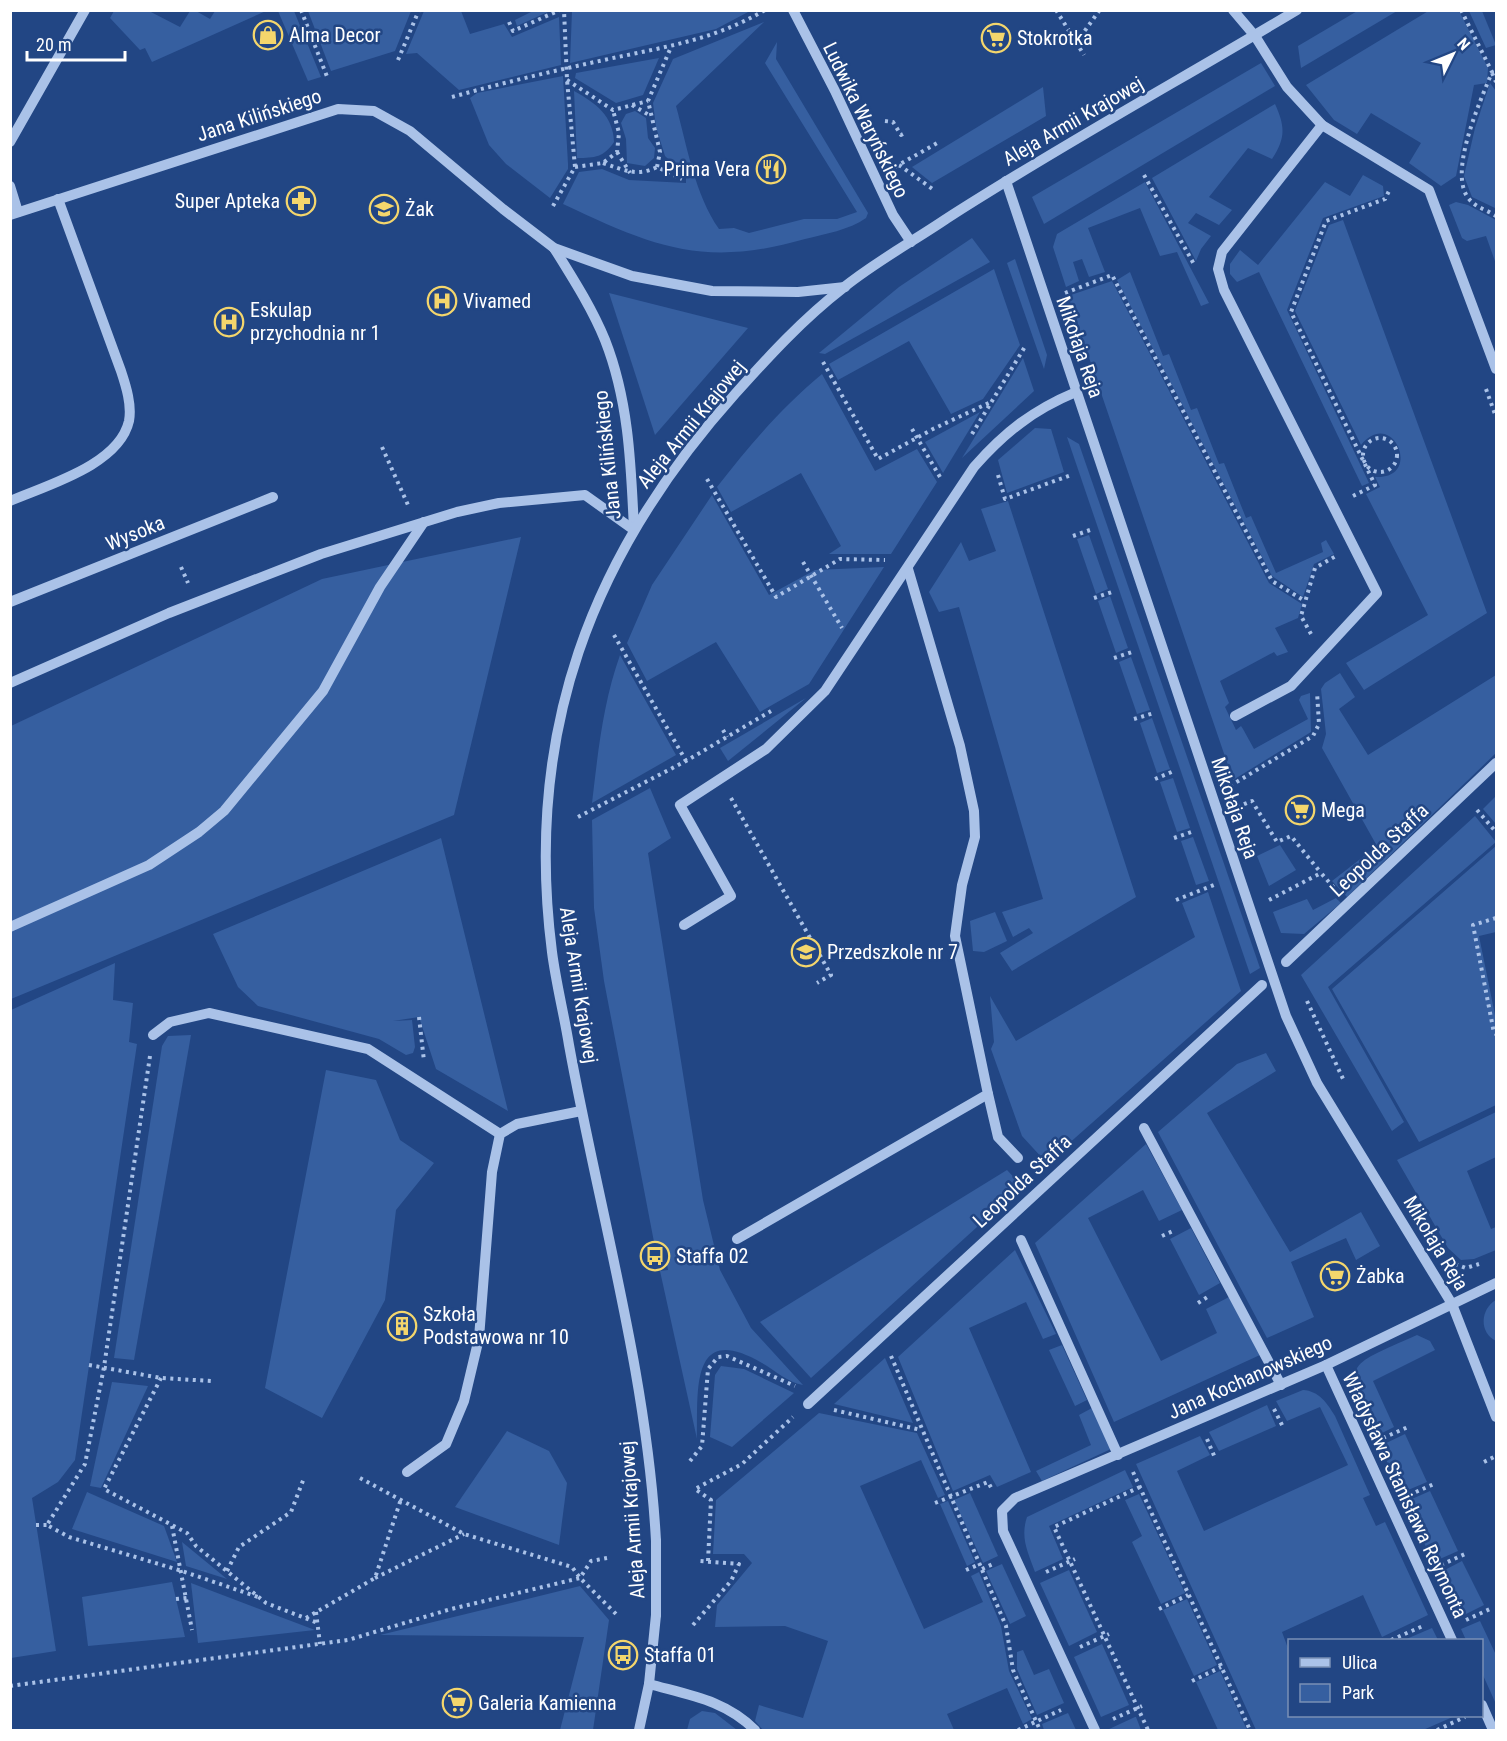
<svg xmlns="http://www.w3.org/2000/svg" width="1507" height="1741" viewBox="0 0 1507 1741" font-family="'Roboto Condensed',sans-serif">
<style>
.green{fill:#365fa0}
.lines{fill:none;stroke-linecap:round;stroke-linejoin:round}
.path{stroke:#aac2e8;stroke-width:4;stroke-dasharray:3 4.5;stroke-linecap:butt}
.minor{stroke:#aac2e8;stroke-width:10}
.minor-bridge{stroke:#aac2e8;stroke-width:10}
.labels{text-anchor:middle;stroke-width:5;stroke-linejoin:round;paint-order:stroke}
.poi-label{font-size:20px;fill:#fff;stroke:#224684;text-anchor:start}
.street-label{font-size:20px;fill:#fff;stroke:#224684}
</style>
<rect width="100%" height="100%" fill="#224684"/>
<g class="green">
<polygon points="1359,10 1397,11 1301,68 1298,46"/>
<polygon points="1430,10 1459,11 1488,68 1487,83 1474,85 1456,176 1441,186 1409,163 1421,143 1371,113 1357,134 1334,120 1306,85"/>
<polygon points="114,11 149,11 180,27 190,11 196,11 210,19 215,11 266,11 152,62 145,48 140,50 110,18"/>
<polygon points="278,11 294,11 321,77 308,81"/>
<polygon points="308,11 411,11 395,51 331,71"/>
<polygon points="424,11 461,11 470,34 504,24 512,37 559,17 561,65 459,90 417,53 406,54"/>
<polygon points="533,11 550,11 517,26 515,20"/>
<polygon points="572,11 572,10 750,11 716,29 570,63"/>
<polygon points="1469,11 1482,11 1496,45 1486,48"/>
<path d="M 764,22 L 676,106 C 687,146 695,195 719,229 L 734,228 L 749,233 L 804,219 L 837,219 L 857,212 L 765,63 L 777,42 L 776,59 L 868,213 L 866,218 C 849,230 825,234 805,239 C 704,268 654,247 563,204 L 579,172 L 602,169 L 629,180 L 686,183 L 686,176 L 665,156 L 656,127 L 653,103 L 673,59 Z"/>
<polygon points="659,58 643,95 616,103 575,78 576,73"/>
<polygon points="1261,63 1275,86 1044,224 1032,197"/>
<polygon points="563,76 568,164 568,169 550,198 506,164 489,145 470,98 477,93"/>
<polygon points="1490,83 1496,91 1495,208 1472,197 1464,176 1475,128"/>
<polygon points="1043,87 1046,116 932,183 912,167"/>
<path d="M 574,91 C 596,103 613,116 614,142 C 604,157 595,158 577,158 Z"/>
<path d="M 1275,104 C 1285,126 1286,138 1272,159 L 1248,148 L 1209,197 L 1232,210 L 1219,225 L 1196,213 L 1188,223 L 1211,236 L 1201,249 L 1196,261 L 1152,178 Z"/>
<polygon points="635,111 646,118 648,138 655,148 654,158 645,166 627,163 626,139 621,123 626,114"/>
<polygon points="1363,175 1383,186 1384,196 1323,218 1287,310 1369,483 1362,486 1259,272 1237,282 1230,274 1230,264 1240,250 1258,265 1325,182 1350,196"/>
<polygon points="1145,182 1209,303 1201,306 1177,252 1160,256 1140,208 1088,228 1105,272 1089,277 1082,259 1073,262 1079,281 1066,287 1053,247 1057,234"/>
<polygon points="1456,202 1468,205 1496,220 1496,264 1486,236 1467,241 1462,238 1449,205"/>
<path d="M 1343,220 L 1487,613 L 1364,690 L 1346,663 L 1428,615 L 1366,494 L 1380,487 L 1375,477 C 1424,480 1393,406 1361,445 L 1295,311 L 1329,225 Z"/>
<polygon points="972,238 990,262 825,354 819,353 899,287"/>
<polygon points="1015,259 1047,355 1044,369 1007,263"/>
<polygon points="994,269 1020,345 983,399 951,414 909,341 838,380 829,364"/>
<polygon points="1130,272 1163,356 1169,354 1191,410 1197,408 1219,464 1224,463 1246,518 1251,516 1276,573 1323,552 1321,543 1326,540 1334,554 1314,564 1303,597 1272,576 1117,280"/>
<polygon points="1112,281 1269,583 1302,604 1298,618 1275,628 1288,652 1277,656 1274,652 1220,681 1229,703 1225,707 1236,730 1241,726 1243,729 1254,749 1308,719 1299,700 1301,696 1310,693 1311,732 1233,780 1068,296"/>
<polygon points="609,293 748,328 655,435"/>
<polygon points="1023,358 1034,391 962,458"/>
<path d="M 822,374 L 875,471 L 917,449 L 937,482 L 891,554 L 829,554 L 841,546 L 801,473 L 731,512 L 717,487 C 749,446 781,408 822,374 Z"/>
<polygon points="980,412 943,473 925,442"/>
<polygon points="1035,428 1051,429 1064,472 1007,493 998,460"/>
<polygon points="1067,437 1079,444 1260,968 1250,974"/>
<polygon points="712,495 769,595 815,570 884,567 809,684 760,712 716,642 647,681 627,643 652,585"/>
<polygon points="1008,501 1136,897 1012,971 1000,953 1033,933 1029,928 1013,937 1002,912 1043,899 959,607 939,612 929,592 961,542 969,561 996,551 981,509"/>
<polygon points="1089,535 1108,589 1096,594 1077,539"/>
<polygon points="521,537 454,815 11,999 11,726 322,579"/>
<polygon points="1110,596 1128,648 1116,653 1098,601"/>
<path d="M 620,655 L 676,755 L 592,803 C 598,752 603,703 620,655 Z"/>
<polygon points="1131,657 1150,710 1137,714 1119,662"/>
<polygon points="1340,673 1355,697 1339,709 1368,755 1496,675 1496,753 1347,897 1332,881 1377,846 1322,748 1326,734 1321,689 1325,683"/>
<polygon points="806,698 728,761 720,748"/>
<polygon points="1152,718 1170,769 1157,773 1140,723"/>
<polygon points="1173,778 1190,828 1177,832 1160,782"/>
<path d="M 650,788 L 671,838 L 648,853 L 703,1200 L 720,1270 L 751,1328 L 803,1385 C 789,1383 774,1370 762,1363 C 690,1321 698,1390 697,1439 L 660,1271 L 668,1270 L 664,1244 L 654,1242 L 604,981 L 594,908 L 592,820 Z"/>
<polygon points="1496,796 1496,824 1483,809"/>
<polygon points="1475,816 1496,842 1328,987 1404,1122 1392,1131 1301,975"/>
<polygon points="1193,837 1209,881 1196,885 1181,841"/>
<polygon points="441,838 508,1111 436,1069 419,1017 393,1021 412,1020 415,1047 413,1053 406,1055 379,1039 258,1006 238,987 213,934"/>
<polygon points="1280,845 1296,870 1269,886 1257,856"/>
<polygon points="1496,846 1496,932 1479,936 1496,1020 1496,1105 1419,1142 1332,989"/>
<polygon points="1208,892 1241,991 1049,1161 1044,1160 1022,1136 991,1049 994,1042 990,996 1016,1041 1195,937 1182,903"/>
<polygon points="1336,898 1341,903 1304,934 1281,933 1273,912 1307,899 1313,910"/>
<polygon points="995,912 1007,941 984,952 973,951 970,921"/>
<polygon points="115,963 113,1000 133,1003 129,1042 137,1044 75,1460 58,1482 32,1498 56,1651 11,1658 11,1010"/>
<polygon points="191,1035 134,1360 114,1358 162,1046 168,1036"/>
<polygon points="1266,1053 1276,1071 1207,1113 1290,1252 1361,1212 1380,1246 1356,1260 1346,1238 1291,1262 1314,1317 1267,1338 1158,1132 1237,1064"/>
<polygon points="326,1070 376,1080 400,1140 434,1163 396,1210 385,1300 322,1418 265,1388"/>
<polygon points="1496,1112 1496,1157 1467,1171 1491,1229 1496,1227 1496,1250 1474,1259 1461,1260 1448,1248 1397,1160"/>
<polygon points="1146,1144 1182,1210 1159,1221 1143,1190 1088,1218 1161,1361 1217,1333 1206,1309 1229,1297 1260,1355 1114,1422 1035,1243"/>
<polygon points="1007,1170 1022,1186 811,1378 760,1322"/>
<polygon points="1191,1228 1220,1283 1199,1295 1170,1239"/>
<polygon points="1015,1250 1056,1334 1043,1339 1026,1302 969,1328 1031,1472 997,1487 990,1475 953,1491 898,1357"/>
<path d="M 1496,1300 L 1496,1341 C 1479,1333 1480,1309 1496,1300 Z"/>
<path d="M 1417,1335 L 1430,1341 L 1435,1350 L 1373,1381 L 1394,1427 L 1376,1436 C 1343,1361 1343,1368 1417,1335 Z"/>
<polygon points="1062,1345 1087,1400 1075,1406 1049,1350"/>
<polygon points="885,1358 913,1423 834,1404"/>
<polygon points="721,1366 744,1369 794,1393 732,1447 710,1437 715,1375"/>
<polygon points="112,1382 148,1386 101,1488 90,1486"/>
<path d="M 1303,1390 C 1319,1391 1327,1403 1335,1416 L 1370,1495 L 1363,1498 L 1376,1526 L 1385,1522 L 1428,1615 L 1382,1637 L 1363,1595 L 1282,1632 L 1289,1651 L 1290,1716 L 1455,1716 L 1423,1730 L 1256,1730 L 1136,1464 L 1200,1436 L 1210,1455 L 1177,1471 L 1204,1531 L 1348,1465 L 1320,1407 L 1287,1421 L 1276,1401 Z"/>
<polygon points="1267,1405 1276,1426 1219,1451 1209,1432"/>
<polygon points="1092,1408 1111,1449 1042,1481 1036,1471 1091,1445 1079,1415"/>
<polygon points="819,1413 917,1433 945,1495 938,1498 921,1460 860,1486 924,1629 983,1602 971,1576 979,1572 1001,1626 1009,1671 1032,1719 1023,1724 1007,1688 947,1714 954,1730 763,1730 755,1721 759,1705 803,1718 828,1641 785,1626 715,1627 717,1605 752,1563 744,1554 713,1554 716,1500"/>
<polygon points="507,1431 549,1451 567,1483 559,1545 455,1507"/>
<polygon points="1405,1434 1427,1482 1401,1493 1380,1446"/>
<path d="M 1125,1470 L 1133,1487 L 1049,1526 L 1063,1559 L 1035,1572 C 1028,1552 1020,1538 1027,1517 Z"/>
<polygon points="1430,1491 1458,1551 1433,1562 1405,1502"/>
<polygon points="87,1492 164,1526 177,1562 72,1529"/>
<polygon points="970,1493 998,1556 983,1563 954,1500"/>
<polygon points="1139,1494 1185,1593 1161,1604 1132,1542 1142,1536 1125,1500"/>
<polygon points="948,1501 975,1562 967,1566 940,1504"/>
<polygon points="182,1542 227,1579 186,1566"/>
<polygon points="1462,1561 1484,1605 1458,1618 1437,1574"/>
<polygon points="1002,1564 1026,1616 1010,1624 986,1571"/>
<polygon points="1069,1570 1097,1632 1069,1646 1040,1583"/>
<polygon points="172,1582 185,1637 88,1646 82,1597"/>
<polygon points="191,1583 315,1630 198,1643"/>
<polygon points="580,1586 609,1620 593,1730 560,1730 584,1637 380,1635"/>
<polygon points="1187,1599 1217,1665 1194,1676 1163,1610"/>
<polygon points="1480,1621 1496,1655 1496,1704 1482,1673 1482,1640 1466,1640 1461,1629"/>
<polygon points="1432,1628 1438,1640 1404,1640"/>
<polygon points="1102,1644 1129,1705 1101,1717 1074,1657"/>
<polygon points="1023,1650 1034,1675 1049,1669 1064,1703 1037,1715 1017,1669 1017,1652"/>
<polygon points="1220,1671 1247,1730 1218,1730 1196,1682"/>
<polygon points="702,1711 715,1713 737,1730 687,1730 690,1719"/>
<polygon points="1068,1713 1076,1730 1044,1730 1042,1724"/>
<polygon points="1136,1717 1141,1730 1107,1730 1135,1717"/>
</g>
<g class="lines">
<g class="path">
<polyline points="301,10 328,79"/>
<polyline points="1056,10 1084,55"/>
<path d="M 1461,10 L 1492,72 C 1481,100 1444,179 1472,202 C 1478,208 1489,211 1496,216"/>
<polyline points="509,22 513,31 560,10"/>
<polyline points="1076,43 1099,11"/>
<polyline points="398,60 419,10"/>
<polyline points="1492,73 1496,82"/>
<polyline points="567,80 613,110 648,101"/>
<path d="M 452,97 C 502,83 553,71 604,60 C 663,47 712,41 765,10"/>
<polyline points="632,105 649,115"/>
<polyline points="885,121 893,122 901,135 903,134"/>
<polyline points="617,152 630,173"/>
<path d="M 603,163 C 624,170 637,177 657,167 L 682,179"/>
<polyline points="899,165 934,190"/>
<polyline points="575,167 603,163 617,152 619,133 613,110"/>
<polyline points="657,167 660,152 648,101 671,47"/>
<polyline points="895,167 939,142"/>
<polyline points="1144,175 1195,266"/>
<polyline points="553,206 575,167 567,80 564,10"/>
<polyline points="1065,293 1112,275 1272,581 1305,601"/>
<polyline points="823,362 878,459 933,429 991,402"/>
<polyline points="1486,389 1496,417"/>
<polyline points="912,429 940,477"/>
<polyline points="972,434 1026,345"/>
<circle cx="1380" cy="455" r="17"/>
<polyline points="382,447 408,505"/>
<polyline points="998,475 1005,499 1071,475"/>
<polyline points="707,479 776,597 840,559 885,560"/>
<polyline points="1353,496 1375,485 1291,312 1326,221 1385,199 1390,189"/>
<polyline points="1073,536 1090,530"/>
<polyline points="803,562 842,628"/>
<polyline points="181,567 188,583"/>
<polyline points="1094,598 1112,592"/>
<polyline points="1311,634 1301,616 1315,568 1336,556"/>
<polyline points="614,635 686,761"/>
<polyline points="1114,658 1132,652"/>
<polyline points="1134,719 1154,713"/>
<polyline points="723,730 727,737"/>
<polyline points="1155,779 1174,771"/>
<polyline points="1230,786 1313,736 1319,724 1317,692"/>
<polyline points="731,798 831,975 817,983"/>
<polyline points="1237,807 1252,801 1277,842 1291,836 1321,873"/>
<polyline points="1477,810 1496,832"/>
<polyline points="578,817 686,761 771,711"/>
<polyline points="1174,838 1194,831"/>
<polyline points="1176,900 1214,885"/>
<polyline points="1269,900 1321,873 1335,889"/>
<polyline points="1496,918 1473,925 1494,1033 1496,1034"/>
<polyline points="1307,1001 1344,1081"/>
<polyline points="419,1017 424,1061"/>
<polyline points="150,1056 104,1367 85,1464 47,1525 69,1537 182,1571 261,1598"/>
<polyline points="1162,1236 1173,1231"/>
<polyline points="1455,1264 1466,1268 1479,1264"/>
<polyline points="1198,1303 1209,1296"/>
<polyline points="891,1356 1006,1626 1013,1670 1040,1730"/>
<polyline points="89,1365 161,1378 211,1381"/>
<polyline points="161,1378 104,1489 187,1533 196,1546 266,1603 318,1623"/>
<polyline points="1274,1409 1283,1427"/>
<polyline points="834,1410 921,1430"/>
<polyline points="1383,1438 1408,1427"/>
<polyline points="1207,1439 1215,1458"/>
<polyline points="690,1461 702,1446 708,1369 718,1357 727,1356 795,1386"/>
<polyline points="1484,1462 1496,1456"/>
<polyline points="1133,1472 1250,1730"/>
<polyline points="360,1478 464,1534 572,1567 580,1578 616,1614"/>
<polyline points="1140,1487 1054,1527 1148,1730"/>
<polyline points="1409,1495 1434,1484"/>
<polyline points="935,1503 988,1482 993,1491"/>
<polyline points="36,1525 47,1525"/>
<polyline points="172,1526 192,1630"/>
<polyline points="708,1561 711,1500 695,1489 742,1464 793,1417"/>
<polyline points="1441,1565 1467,1553"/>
<polyline points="982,1569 995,1563"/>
<polyline points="966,1570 980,1564"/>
<polyline points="227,1571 239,1547 291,1512 304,1478"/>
<polyline points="1046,1572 1075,1559"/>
<polyline points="375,1578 464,1534"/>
<polyline points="176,1599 187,1598"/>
<polyline points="1159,1609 1188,1595"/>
<polyline points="316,1612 320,1644"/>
<polyline points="306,1618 375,1578 401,1499"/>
<polyline points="1466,1620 1492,1608"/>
<polyline points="693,1625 731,1581 739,1564 699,1561"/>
<polyline points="1391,1640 1423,1626"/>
<polyline points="1080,1647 1109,1634"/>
<polyline points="1192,1681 1221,1667"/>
<polyline points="10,1686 348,1640 451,1609 580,1578 591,1561 607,1558"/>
<polyline points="1113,1719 1142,1706"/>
<polyline points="1018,1730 1061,1710"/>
<polyline points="1437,1730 1465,1717"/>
</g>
<g class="minor">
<polyline points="793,10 835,91 893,215 911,242"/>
<polyline points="1233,10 1255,36 1287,87 1322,125 1429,190 1496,369"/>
<polyline points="10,142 85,10"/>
<polyline points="1006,181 1286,1016 1317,1083 1452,1304 1496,1417"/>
<polyline points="10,186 18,212"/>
<polyline points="10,215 338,109 374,111 410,131 503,209 554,248 632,276 712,291 798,292 845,287"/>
<path d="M 554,248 C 572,277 592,308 605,340 C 629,401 631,465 634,530"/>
<path d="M 10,501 C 47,485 119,465 129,421 C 132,405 126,386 121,371 L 58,199"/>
<polyline points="10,602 273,497"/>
<polyline points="10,683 169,613 321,554 457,512 499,503 585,495 634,530"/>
<polyline points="1235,716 1291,686 1377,593 1224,290 1218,269 1222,252 1322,125"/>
<path d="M 684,925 L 731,896 L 680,805 L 766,749 L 825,691 L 974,467 C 1005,432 1033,410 1076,392"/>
<polyline points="10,927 149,865 199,832 224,811 323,691 380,587 424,522"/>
<polyline points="1286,962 1496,763"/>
<polyline points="153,1035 170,1022 209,1013 368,1049 500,1134"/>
<polyline points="988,1094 998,1137 1018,1158"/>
<polyline points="1144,1128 1281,1385"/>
<polyline points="737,1239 988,1094 955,936 962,885 975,837 974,811 960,746 908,569"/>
<polyline points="1021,1240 1118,1455"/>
<polyline points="1326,1365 1452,1640"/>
<polyline points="808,1404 1262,985"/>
<polyline points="407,1472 446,1444 464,1401 479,1338 492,1172 500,1134 517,1124 581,1111"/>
<path d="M 656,1541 C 647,1374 599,1210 569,1045 C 564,1014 556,983 552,952 C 524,734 590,556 735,394 C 769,356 803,319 843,288 C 875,262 912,242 946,219 C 1061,145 1180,80 1297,10"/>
<path d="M 649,1684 C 689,1695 725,1700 755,1730"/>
<polyline points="1482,1705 1493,1730"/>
<polyline points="639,1730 649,1684 656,1615"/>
<polyline points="1095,1730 1003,1531 1002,1511 1015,1498 1326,1365 1496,1283"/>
</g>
<polyline class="minor-bridge" points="656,1541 656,1615"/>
</g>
<defs>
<g id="shop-ring" transform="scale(1.5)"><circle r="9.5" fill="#224684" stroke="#f4d66c" stroke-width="1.5"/><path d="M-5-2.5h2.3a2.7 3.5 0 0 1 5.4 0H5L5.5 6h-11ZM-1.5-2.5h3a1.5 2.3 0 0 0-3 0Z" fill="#f4d66c"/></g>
<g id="supermarket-ring" transform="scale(1.5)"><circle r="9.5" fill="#224684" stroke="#f4d66c" stroke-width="1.5"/><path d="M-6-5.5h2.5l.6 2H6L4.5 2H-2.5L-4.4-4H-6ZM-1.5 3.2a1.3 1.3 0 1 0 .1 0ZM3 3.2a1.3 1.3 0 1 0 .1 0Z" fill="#f4d66c"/></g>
<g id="restaurant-ring" transform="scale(1.5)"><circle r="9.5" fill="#224684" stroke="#f4d66c" stroke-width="1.5"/><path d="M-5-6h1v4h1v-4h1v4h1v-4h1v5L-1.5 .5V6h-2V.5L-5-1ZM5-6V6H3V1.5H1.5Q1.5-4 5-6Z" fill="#f4d66c"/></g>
<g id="pharmacy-ring" transform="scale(1.5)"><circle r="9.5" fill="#224684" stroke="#f4d66c" stroke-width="1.5"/><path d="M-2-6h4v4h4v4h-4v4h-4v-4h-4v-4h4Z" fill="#f4d66c"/></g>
<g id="university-ring" transform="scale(1.5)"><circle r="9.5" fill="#224684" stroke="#f4d66c" stroke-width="1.5"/><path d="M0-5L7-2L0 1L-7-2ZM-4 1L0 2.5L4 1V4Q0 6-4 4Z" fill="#f4d66c"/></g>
<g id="hospital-ring" transform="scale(1.5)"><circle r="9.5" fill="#224684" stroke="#f4d66c" stroke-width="1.5"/><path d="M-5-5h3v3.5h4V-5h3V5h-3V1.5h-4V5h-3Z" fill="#f4d66c"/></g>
<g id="school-ring" transform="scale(1.5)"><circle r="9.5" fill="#224684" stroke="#f4d66c" stroke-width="1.5"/><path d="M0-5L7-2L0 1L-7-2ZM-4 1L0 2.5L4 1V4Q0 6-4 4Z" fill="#f4d66c"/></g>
<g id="bus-ring" transform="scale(1.5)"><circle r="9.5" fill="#224684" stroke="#f4d66c" stroke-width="1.5"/><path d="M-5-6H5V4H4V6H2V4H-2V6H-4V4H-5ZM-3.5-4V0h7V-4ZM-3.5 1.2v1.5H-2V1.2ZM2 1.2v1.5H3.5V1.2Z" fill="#f4d66c"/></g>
<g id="building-ring" transform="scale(1.5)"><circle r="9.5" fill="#224684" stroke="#f4d66c" stroke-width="1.5"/><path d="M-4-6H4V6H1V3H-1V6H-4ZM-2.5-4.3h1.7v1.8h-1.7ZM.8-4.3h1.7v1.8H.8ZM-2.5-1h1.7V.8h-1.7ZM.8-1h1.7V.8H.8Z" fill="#f4d66c"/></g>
</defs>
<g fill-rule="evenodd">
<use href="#shop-ring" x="268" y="35"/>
<use href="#supermarket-ring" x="996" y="38"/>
<use href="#restaurant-ring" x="771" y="169"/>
<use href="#pharmacy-ring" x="301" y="201"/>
<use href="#university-ring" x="384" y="209"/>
<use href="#hospital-ring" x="442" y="301"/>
<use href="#hospital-ring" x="229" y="322"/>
<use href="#supermarket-ring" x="1300" y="810"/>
<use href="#school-ring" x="806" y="952"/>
<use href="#bus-ring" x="655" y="1256"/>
<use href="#supermarket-ring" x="1335" y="1276"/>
<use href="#building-ring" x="402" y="1326"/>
<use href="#bus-ring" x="623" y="1655"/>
<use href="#supermarket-ring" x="457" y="1703"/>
</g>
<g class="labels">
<g class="poi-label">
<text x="289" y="42">Alma Decor</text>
<text x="1017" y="45">Stokrotka</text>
<text x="750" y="176" text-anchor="end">Prima Vera</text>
<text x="280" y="208" text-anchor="end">Super Apteka</text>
<text x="405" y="216">Żak</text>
<text x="463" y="308">Vivamed</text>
<text x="250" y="317">Eskulap<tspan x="250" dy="23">przychodnia nr 1</tspan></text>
<text x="1321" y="817">Mega</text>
<text x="827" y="959">Przedszkole nr 7</text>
<text x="676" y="1263">Staffa 02</text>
<text x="1356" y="1283">Żabka</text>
<text x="423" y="1321">Szkoła<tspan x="423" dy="23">Podstawowa nr 10</tspan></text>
<text x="644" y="1662">Staffa 01</text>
<text x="478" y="1710">Galeria Kamienna</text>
</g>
<g class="street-label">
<text transform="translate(259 115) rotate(-18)" y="7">Jana Kilińskiego</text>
<text transform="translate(866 120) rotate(64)" y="7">Ludwika Waryńskiego</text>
<text transform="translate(1073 121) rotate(-30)" y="7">Aleja Armii Krajowej</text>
<text transform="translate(1080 347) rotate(71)" y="7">Mikołaja Reja</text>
<text transform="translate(691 424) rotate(-51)" y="7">Aleja Armii Krajowej</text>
<text transform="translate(607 455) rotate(-96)" y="7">Jana Kilińskiego</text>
<text transform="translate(135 533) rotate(-22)" y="7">Wysoka</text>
<text transform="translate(1235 808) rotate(71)" y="7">Mikołaja Reja</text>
<text transform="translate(1379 850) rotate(-43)" y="7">Leopolda Staffa</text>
<text transform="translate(579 985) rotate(81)" y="7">Aleja Armii Krajowej</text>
<text transform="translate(1022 1181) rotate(-43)" y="7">Leopolda Staffa</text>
<text transform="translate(1436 1243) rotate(59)" y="7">Mikołaja Reja</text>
<text transform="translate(1250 1377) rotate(-24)" y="7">Jana Kochanowskiego</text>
<text transform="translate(1405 1495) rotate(65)" y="7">Władysława Stanisława Reymonta</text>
<text transform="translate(632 1520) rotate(-94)" y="7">Aleja Armii Krajowej</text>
</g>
</g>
<rect width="1507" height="1741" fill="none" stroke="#ffffff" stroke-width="24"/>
<rect x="1288" y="1639" width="195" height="78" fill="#224684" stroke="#7a90b5" stroke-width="1.5"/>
<rect x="1300" y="1658" width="30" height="9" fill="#aac2e8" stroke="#7a90b5" stroke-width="1.5"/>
<text x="1342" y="1669" font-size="18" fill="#ffffff">Ulica</text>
<rect x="1300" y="1684" width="30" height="18" fill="#365fa0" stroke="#7a90b5" stroke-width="1.5"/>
<text x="1342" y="1699" font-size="18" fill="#ffffff">Park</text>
<g transform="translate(1453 54) rotate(47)" stroke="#224684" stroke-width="4.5" paint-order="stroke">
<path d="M0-4.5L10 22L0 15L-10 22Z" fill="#ffffff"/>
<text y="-9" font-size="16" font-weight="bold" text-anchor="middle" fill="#ffffff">N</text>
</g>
<path d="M27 51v9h98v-9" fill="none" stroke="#ffffff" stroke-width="3"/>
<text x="36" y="51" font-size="18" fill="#ffffff" stroke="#224684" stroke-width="4.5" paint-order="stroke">20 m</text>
</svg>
